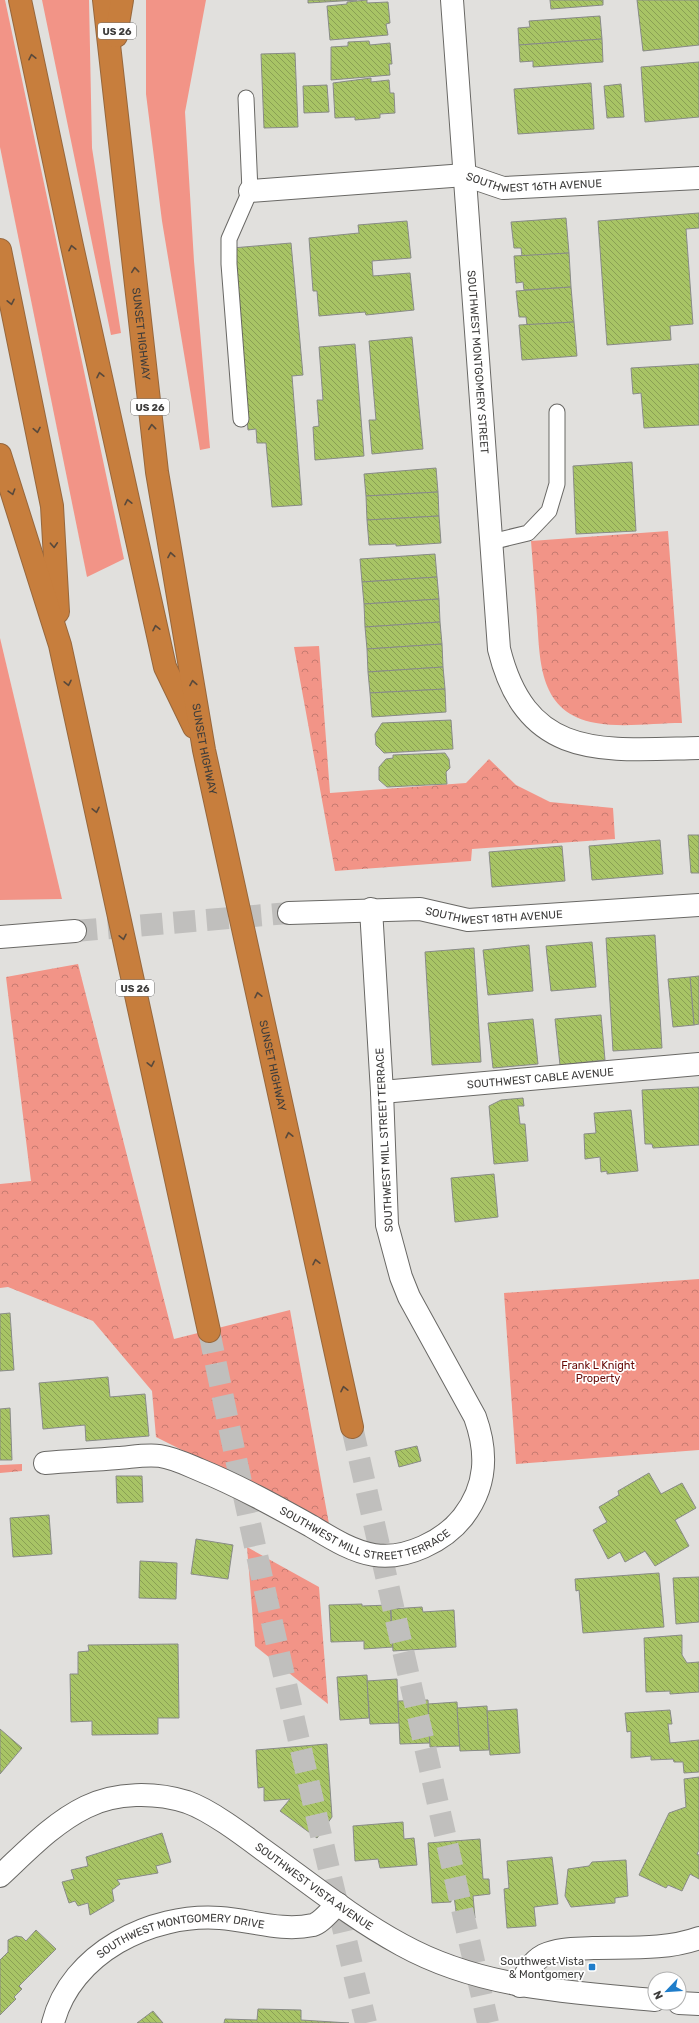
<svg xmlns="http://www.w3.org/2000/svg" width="699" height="2023" viewBox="0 0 699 2023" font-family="Rubik,sans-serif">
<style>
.grass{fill:#f29487}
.forest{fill:url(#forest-crowns)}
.building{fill:url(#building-back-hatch);stroke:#898b88}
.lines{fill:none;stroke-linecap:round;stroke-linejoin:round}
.street-tunnel{stroke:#c0bfbd;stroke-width:22;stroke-dasharray:22 11;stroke-linecap:butt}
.highway-tunnel{stroke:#c0bfbd;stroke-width:22;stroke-dasharray:22 11;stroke-linecap:butt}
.lane-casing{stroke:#696865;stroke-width:17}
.street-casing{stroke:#696865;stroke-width:24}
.secondary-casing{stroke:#696865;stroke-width:24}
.highway-casing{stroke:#97673c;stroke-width:24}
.lane{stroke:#fff;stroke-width:15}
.street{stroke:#fff;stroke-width:22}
.secondary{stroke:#fff;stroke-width:22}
.highway{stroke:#c77e3d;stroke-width:22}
.oneway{stroke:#59493b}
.poi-dot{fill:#1f7dca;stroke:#fff;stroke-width:1.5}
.labels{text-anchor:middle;stroke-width:3.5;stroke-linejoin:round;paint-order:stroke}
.shield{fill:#fff;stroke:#777676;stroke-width:1}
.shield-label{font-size:10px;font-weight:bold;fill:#3d3c3b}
.street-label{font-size:11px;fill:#3d3c3b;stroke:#fff}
.park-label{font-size:11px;fill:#680c09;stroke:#fff}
.poi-label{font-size:11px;fill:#3d3c3b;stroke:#fff;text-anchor:end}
</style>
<defs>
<pattern id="forest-crowns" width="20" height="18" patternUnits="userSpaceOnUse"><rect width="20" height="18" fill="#f29487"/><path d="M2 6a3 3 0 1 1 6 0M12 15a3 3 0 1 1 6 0" fill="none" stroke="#c57a70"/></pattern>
<pattern id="building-back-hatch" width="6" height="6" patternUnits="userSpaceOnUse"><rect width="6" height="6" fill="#a8c465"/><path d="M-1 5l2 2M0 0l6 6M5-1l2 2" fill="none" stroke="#8aa054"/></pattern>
</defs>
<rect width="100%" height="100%" fill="#e1e0dd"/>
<g class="grass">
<polygon points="0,0 5,0 124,559 87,577 0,147"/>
<polygon points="42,0 89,0 92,148 121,333 111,335"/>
<polygon points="146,0 206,0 185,112 194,261 210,448 200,450 162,221 146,94"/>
<polygon points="0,638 62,899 0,900"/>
</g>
<g class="forest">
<path d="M 668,531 L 682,723 C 655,723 622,728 596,723 C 539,713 540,663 537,617 C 535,592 533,566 531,541 Z"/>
<polygon points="319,646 330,793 466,783 489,759 516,785 550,802 613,808 615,839 472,849 471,861 335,871 294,647"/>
<polygon points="78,964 174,1339 290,1310 329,1524 156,1437 152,1391 93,1321 8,1287 0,1288 0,1184 31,1181 6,977"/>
<polygon points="699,1279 699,1450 516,1464 504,1293"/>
<polygon points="22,1464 22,1471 0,1473 0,1465"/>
<polygon points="247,1547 319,1587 328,1704 255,1646"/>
</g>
<g class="building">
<polygon points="308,0 357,0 308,3"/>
<polygon points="367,0 367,3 388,2 390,23 386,24 388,35 330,40 327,6 347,4 347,2"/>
<polygon points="550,0 603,0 603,5 551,9"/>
<polygon points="637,0 699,0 699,45 643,51"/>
<polygon points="600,16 602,39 519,45 518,28 530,27 529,21"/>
<polygon points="602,39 603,62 533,67 533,61 520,62 519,45"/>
<polygon points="369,41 370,45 390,43 392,64 389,64 390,75 331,80 331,47 348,46 348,42"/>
<polygon points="295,53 298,127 264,128 261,54"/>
<polygon points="699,62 699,117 645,122 641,67"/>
<polygon points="371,78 371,82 389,80 390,93 394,93 395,113 380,114 380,118 355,120 355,117 335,118 333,83"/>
<polygon points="591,83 594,129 518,134 514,89"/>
<polygon points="621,84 624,117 607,118 604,86"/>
<polygon points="327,85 329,112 304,113 303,86"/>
<polygon points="699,213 699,228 686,229 693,324 670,326 671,340 607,345 598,221"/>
<polygon points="566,218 569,253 522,256 521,248 514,248 511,222"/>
<polygon points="407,221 411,258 372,261 373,276 410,273 414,310 366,315 365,312 319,316 317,291 313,291 309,238 359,233 358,225"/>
<polygon points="291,243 303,375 292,376 302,505 272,507 266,443 257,443 256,429 248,430 232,248"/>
<polygon points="569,253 571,287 524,290 523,282 516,283 514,256"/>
<polygon points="571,287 574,322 527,325 526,317 519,317 516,291"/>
<polygon points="574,322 577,356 522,360 519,325"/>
<polygon points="412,337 423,449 372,454 369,420 376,420 369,341"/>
<polygon points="355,344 364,456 315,460 313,427 319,426 317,400 323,400 319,347"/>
<polygon points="699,364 699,425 644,428 641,393 633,394 631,368"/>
<polygon points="632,462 636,531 576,534 573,466"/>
<polygon points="436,468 438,492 366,496 364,474"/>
<polygon points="438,492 439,516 367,520 366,496"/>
<polygon points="439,516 441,543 396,546 396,544 369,545 367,520"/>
<polygon points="435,554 437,577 362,582 360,559"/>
<polygon points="437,577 439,599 364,604 362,582"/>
<polygon points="439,599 440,622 365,627 364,604"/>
<polygon points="440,622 442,644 367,649 365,627"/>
<polygon points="442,644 443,667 368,672 367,649"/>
<polygon points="443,667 445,689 370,693 368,672"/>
<polygon points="445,689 446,712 372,717 370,693"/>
<polygon points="451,720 453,749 384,753 376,745 375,734 382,723"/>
<polygon points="445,753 449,759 450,768 446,772 447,784 387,787 379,780 379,767 386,759 393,758 393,755"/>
<polygon points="688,835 699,835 699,873 691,873"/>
<polygon points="660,840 663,874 592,880 589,846"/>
<polygon points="562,846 565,881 492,887 489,852"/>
<polygon points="655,935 662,1048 613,1051 606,938"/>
<polygon points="592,942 596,987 551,991 546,946"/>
<polygon points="529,945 533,991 488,995 483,950"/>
<polygon points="474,948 481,1062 432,1065 425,952"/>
<polygon points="699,976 699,1024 694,1025 690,977"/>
<polygon points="690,977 694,1025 673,1027 668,979"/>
<polygon points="601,1015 605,1060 560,1065 555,1019"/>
<polygon points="533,1019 538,1064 493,1068 488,1023"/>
<polygon points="699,1087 699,1145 653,1148 652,1144 645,1144 642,1090"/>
<polygon points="523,1098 524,1106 518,1106 520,1124 525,1124 528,1161 494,1164 489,1106 501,1100"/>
<polygon points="631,1110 638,1171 607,1174 607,1171 601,1172 600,1157 585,1159 584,1134 596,1133 594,1113"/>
<polygon points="494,1174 498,1217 455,1222 451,1178"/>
<polygon points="10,1313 14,1370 0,1371 0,1314"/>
<polygon points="108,1377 110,1397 145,1394 149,1436 86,1441 85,1425 43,1429 39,1383"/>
<polygon points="10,1408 12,1460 0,1460 0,1409"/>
<polygon points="417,1446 421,1461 399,1467 395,1451"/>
<polygon points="649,1473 661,1494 682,1483 696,1508 675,1520 689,1546 655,1566 645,1551 625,1562 620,1552 608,1559 593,1530 607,1522 599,1507 619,1495 618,1491"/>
<polygon points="116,1476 142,1476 143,1502 117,1503"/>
<polygon points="49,1515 52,1554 13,1557 10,1518"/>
<polygon points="196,1539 233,1545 228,1579 191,1574"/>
<polygon points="140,1561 177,1563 176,1599 139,1598"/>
<polygon points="659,1573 664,1627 583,1633 579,1590 576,1591 575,1579"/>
<polygon points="699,1577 699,1622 676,1624 673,1578"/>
<polygon points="362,1604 362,1606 390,1605 393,1647 364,1649 364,1641 331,1642 329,1605"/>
<polygon points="422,1607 423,1612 454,1610 456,1647 393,1651 391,1609"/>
<polygon points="682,1635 682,1655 687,1663 699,1662 699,1692 670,1694 670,1691 646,1692 644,1638"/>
<polygon points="178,1644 179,1718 158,1718 158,1734 92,1735 92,1721 71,1722 70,1674 78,1674 78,1652 89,1651 88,1645"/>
<polygon points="367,1675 369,1718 340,1720 337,1677"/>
<polygon points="397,1679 399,1723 370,1724 367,1681"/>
<polygon points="428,1700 430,1743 400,1744 398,1701"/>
<polygon points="457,1702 460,1746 430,1747 428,1704"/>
<polygon points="487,1706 489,1750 460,1751 457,1708"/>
<polygon points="517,1709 520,1753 490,1755 487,1711"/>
<polygon points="670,1710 672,1724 668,1724 670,1743 699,1740 699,1772 684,1773 683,1762 674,1762 673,1759 651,1760 651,1756 631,1758 631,1731 627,1732 625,1713"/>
<polygon points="0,1729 22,1748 0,1774"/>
<polygon points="327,1744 332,1817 317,1838 280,1811 290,1799 264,1801 264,1787 258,1788 256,1750"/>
<polygon points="699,1777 699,1850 697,1854 699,1855 699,1879 690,1874 682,1891 668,1885 666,1888 639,1875 669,1813 686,1807 684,1779"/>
<polygon points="403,1822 404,1839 414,1838 417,1865 380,1868 378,1859 355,1861 353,1826"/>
<polygon points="162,1833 171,1862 156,1866 158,1873 117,1880 120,1884 112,1890 114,1901 90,1915 88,1903 78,1906 75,1901 69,1903 62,1882 74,1879 71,1870 88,1866 86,1857"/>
<polygon points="480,1839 483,1879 489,1879 490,1894 473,1896 475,1918 457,1919 454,1896 451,1896 451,1902 432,1903 428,1843"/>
<polygon points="552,1857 558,1904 534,1907 536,1926 507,1928 504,1889 509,1888 507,1861"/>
<polygon points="626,1860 628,1896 615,1898 615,1903 571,1907 565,1896 568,1869 589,1866 592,1862"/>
<polygon points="36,1930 56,1949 19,1986 22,1989 14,1997 16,1999 0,2015 0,1960 8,1952 8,1940 16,1936 22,1937 26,1941"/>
<polygon points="258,2009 301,2010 301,2020 349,2023 224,2023 225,2019 257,2020"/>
<polygon points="153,2011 163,2023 137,2023"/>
</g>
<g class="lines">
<polyline class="street-tunnel" points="75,931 289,913"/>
<g class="highway-tunnel">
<path d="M 209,1331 C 257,1563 310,1793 366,2023"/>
<polyline points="352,1427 488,2023"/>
</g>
<g class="lane-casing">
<g id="lane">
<polyline points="241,419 229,264 229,239 250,191 246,98"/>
<polyline points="491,542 528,533 549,511 557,484 557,412"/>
</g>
</g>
<g class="street-casing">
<g id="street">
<path id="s1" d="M 250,191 L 465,175 L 503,188 L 699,178"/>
<path id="s2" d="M 289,913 L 420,909 L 468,920 L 699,905"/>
<polyline points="0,937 75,931"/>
<path id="s3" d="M 382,1092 L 699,1064"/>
<path id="s4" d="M 45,1463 C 70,1461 94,1460 118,1458 C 132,1457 147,1454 160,1456 C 174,1458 188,1465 200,1470 C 239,1486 275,1506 311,1526 C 331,1538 351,1551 374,1555 C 406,1560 444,1541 463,1517 C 487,1486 488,1453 475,1417 L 409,1297 L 401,1277 L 387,1225 L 382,1092 L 371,909"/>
<path id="s5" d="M 53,2023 C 71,1953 151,1913 220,1918 C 251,1920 281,1932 313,1925 C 321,1923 331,1910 338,1904"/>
</g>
</g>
<g class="secondary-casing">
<g id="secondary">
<path id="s6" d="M 452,0 L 499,649 C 527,762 604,750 699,748"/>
<path id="s7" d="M 0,1876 C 26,1852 53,1823 86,1807 C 116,1792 155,1792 187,1802 C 210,1810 242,1834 262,1849 C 307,1881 352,1918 402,1945 C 480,1988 568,1992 655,2000"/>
<path d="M 520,1986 C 526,1973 531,1962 544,1955 C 559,1948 577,1949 593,1948 C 627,1947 666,1950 699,1938"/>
<polyline points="679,2003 699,2004"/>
</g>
</g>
<g class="highway-casing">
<g id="highway">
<polyline points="20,0 72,246 165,667 194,727"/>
<path id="s8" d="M 104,0 L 157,472 L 204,750 L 352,1427"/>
<polyline points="116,36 122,0"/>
<polyline points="0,250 52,506 58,612"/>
<polyline points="0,455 60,645 209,1331"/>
</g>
</g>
<use href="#lane" class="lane"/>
<use href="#street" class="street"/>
<use href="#secondary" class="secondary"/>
<use href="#highway" class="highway"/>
</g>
<defs><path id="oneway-chevron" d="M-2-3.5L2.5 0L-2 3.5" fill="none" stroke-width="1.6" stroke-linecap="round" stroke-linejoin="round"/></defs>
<g class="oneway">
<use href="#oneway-chevron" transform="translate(32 57) rotate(-102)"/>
<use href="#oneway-chevron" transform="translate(72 248) rotate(-102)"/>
<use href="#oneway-chevron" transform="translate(135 270) rotate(-96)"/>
<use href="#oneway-chevron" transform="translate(11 302) rotate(78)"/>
<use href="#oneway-chevron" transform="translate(100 375) rotate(-102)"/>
<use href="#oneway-chevron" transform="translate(152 427) rotate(-96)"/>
<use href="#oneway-chevron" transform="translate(37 430) rotate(79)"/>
<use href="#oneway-chevron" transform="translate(12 492) rotate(73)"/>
<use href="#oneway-chevron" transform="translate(128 502) rotate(-102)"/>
<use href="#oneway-chevron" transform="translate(54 545) rotate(87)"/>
<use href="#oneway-chevron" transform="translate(171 555) rotate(-100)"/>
<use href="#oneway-chevron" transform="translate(156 628) rotate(-102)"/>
<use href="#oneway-chevron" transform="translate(68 683) rotate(78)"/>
<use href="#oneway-chevron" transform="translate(193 683) rotate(-100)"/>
<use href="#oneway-chevron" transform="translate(96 810) rotate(78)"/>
<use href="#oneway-chevron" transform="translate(123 937) rotate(78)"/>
<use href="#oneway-chevron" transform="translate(258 995) rotate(-102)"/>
<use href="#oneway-chevron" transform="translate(151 1064) rotate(78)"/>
<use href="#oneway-chevron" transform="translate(289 1135) rotate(-102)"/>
<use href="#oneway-chevron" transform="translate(316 1262) rotate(-102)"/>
<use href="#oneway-chevron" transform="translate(344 1389) rotate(-102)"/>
</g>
<rect class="poi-dot" x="588" y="1963" width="8" height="8" rx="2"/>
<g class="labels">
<g class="shield">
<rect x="98" y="23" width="38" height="16" rx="3"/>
<rect x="131" y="399" width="38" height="16" rx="3"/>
<rect x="116" y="980" width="38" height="16" rx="3"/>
</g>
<g class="shield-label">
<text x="117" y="35">US 26</text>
<text x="150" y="411">US 26</text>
<text x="135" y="992">US 26</text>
</g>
<g class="street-label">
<text dy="4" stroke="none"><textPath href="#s1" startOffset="286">SOUTHWEST 16TH AVENUE</textPath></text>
<text dy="4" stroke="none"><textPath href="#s8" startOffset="336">SUNSET HIGHWAY</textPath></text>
<text dy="4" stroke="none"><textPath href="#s6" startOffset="363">SOUTHWEST MONTGOMERY STREET</textPath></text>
<text dy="4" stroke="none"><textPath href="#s8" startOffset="756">SUNSET HIGHWAY</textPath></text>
<text dy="4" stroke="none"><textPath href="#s2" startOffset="206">SOUTHWEST 18TH AVENUE</textPath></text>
<text dy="4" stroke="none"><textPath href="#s8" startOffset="1080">SUNSET HIGHWAY</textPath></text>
<text dy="4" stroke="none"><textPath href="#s3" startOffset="159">SOUTHWEST CABLE AVENUE</textPath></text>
<text transform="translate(384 1140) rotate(-93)" y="4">SOUTHWEST MILL STREET TERRACE</text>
<text dy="4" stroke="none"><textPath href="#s4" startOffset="340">SOUTHWEST MILL STREET TERRACE</textPath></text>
<text dy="4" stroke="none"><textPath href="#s7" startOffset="367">SOUTHWEST VISTA AVENUE</textPath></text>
<text dy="4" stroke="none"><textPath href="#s5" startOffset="170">SOUTHWEST MONTGOMERY DRIVE</textPath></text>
</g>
<g class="park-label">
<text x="598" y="1369">Frank L Knight<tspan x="598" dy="13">Property</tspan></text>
</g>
<g class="poi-label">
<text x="584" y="1965">Southwest Vista<tspan x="584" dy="13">&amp; Montgomery</tspan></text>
</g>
</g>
<g transform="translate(667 1991) rotate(245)"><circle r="19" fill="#ffffff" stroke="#b1b1b1"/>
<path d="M0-3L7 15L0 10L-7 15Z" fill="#1f7dca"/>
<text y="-6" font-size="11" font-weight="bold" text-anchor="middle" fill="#3d3c3b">N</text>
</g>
</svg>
